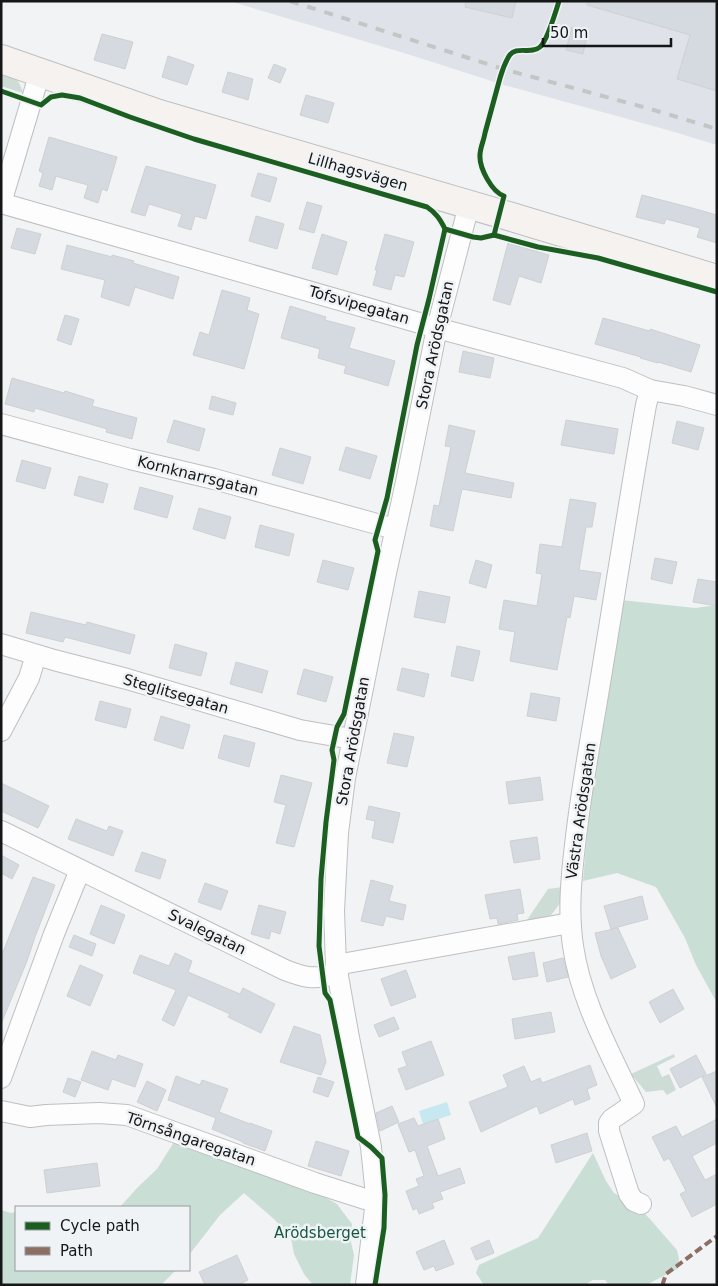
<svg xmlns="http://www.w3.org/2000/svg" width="718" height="1286" viewBox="0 0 718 1286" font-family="'DejaVu Sans',sans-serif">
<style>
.built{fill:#dfe3e9}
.green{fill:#cedcd6}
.forest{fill:#c9dfd5}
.water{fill:#c8e8f1}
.building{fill:#d4dae0;stroke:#cfd0d2}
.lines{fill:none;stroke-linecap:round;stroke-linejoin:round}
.street-casing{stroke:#bebfc0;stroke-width:22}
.secondary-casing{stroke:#bebfc0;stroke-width:30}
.street{stroke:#fdfdfe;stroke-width:20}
.secondary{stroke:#f6f2f0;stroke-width:28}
.rail{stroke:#c4c5c5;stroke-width:4;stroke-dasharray:9 9;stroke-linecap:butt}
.quiet{stroke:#8d6e63;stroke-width:4;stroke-dasharray:8 4;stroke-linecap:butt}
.cycleway-casing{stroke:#f0f3f6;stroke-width:8}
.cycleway{stroke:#1b5e20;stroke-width:5}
.labels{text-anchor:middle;stroke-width:5;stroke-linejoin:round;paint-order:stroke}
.street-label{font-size:15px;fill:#151617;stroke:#f0f3f6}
.park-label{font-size:15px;fill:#16573d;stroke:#f0f3f6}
</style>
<rect width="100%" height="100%" fill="#f1f3f5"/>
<polygon class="built" points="229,1 717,1 717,145 671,131 504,85 404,53"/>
<g class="green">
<path d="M 1,70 C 14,77 19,78 23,93 L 1,86 Z"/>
<polygon points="563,887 561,902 548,919 526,923 527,920 548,889"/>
<polygon points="674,1054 675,1057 657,1066 662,1077 669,1074 676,1090 667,1095 663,1090 646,1092 631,1074"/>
</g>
<g class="forest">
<polygon points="621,600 695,608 717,605 717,1003 696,965 685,938 656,887 617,873 583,881 595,739"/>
<polygon points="174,1142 310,1189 337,1204 352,1224 351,1242 354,1255 350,1285 313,1285 304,1274 294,1254 291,1238 275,1220 244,1193 220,1215 189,1255 189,1207 120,1207 137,1188 157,1169"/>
<polygon points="593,1153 606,1181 614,1193 637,1206 649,1218 677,1250 679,1259 677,1269 646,1285 609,1285 605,1280 593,1280 584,1285 484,1285 476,1273 479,1265 538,1238"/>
<polygon points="1,1210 11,1213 16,1212 16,1270 176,1270 161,1285 1,1285"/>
</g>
<polygon class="water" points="447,1102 451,1115 423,1124 419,1111"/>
<g class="building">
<polygon points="466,1 516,1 512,18 465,7"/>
<polygon points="587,1 717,1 717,91 677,79 690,35 587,5"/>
<polygon points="572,27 588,31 583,54 566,50"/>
<polygon points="102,34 133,42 125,69 94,60"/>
<polygon points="168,56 194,65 187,85 162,77"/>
<polygon points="274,64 286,69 280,83 268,78"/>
<polygon points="228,72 253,79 248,100 222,92"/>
<polygon points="306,95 334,103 328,123 300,115"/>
<polygon points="49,137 117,157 107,191 102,189 98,203 84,198 88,185 62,178 56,176 52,190 39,186 43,173 39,171"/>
<polygon points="146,166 216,185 206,219 195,216 191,230 178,226 182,214 149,204 145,216 131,212"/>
<polygon points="258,173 277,178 270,202 251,196"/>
<polygon points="642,195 692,208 717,215 717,243 697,237 700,228 666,219 664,224 636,217"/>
<polygon points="307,202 322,206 314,233 299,229"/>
<polygon points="256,216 284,224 277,249 249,241"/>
<polygon points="17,228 41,234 35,254 11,248"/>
<polygon points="322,234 347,242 337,275 312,268"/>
<polygon points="385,234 414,242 404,277 395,275 391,290 373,285 377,270 375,270"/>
<polygon points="508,243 549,255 541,283 519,276 510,305 493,300"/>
<polygon points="67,245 112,257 112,255 134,261 133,263 179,277 173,299 135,287 129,306 101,297 105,280 61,269"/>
<polygon points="222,290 250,298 247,310 259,314 244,369 193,355 200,332 209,335"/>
<polygon points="290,306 326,317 325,320 355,328 349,348 395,361 388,386 344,373 346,366 318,358 320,349 281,338"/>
<polygon points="65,315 79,319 71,345 57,340"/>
<polygon points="603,318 650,331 650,329 700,345 691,372 658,362 658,363 640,358 641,357 595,344"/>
<polygon points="463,351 494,358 490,378 459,372"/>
<polygon points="12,378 64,393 65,391 94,400 92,406 137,418 132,439 106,432 107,429 35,408 34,412 5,404"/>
<polygon points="212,396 236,403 233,415 209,409"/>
<polygon points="174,420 205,429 199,451 167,442"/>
<polygon points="566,420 618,429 614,454 561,445"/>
<polygon points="677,421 704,428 698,450 672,443"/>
<polygon points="449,425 475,431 465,473 514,483 511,498 462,489 453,531 430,526 434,505 439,506 451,447 445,446"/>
<polygon points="346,447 377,456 370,479 339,470"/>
<polygon points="280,448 311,457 303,484 272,475"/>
<polygon points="22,460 51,468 45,489 16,481"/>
<polygon points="79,476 108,484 103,503 74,495"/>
<polygon points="140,487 173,496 167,518 134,509"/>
<polygon points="570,499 596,503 592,527 586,527 579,570 601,573 596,600 574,596 570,618 567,617 557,670 510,661 515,632 499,629 504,600 537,606 542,574 536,573 540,544 562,547"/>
<polygon points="199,508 231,517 225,539 193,529"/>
<polygon points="260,525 294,534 289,556 255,547"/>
<polygon points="655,558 677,562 672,584 651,579"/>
<polygon points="323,560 354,568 348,590 317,582"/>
<polygon points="476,560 492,565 486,588 469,583"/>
<polygon points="698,579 717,582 717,606 693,602"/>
<polygon points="419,591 450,597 445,623 414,617"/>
<polygon points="31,612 86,625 87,622 135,635 130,654 65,637 63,642 26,633"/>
<polygon points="175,644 207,653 201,676 169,668"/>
<polygon points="457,646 480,651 473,681 451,676"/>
<polygon points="236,662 268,671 262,693 230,684"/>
<polygon points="402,668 429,674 424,697 397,690"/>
<polygon points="304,669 333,677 326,702 297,694"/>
<polygon points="531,693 560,698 556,721 527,716"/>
<polygon points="100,701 131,709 126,728 95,720"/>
<polygon points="161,716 190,725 183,749 154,740"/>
<polygon points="394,733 414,737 407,767 387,763"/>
<polygon points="224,735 255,743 249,767 218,758"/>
<polygon points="281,775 312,783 294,847 276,843 286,805 274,802"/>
<polygon points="540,777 543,800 509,804 506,782"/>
<polygon points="1,783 49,806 38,828 1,811"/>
<polygon points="369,806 400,813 393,843 372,838 375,821 366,819"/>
<polygon points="76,819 107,831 109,826 123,831 113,856 68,839"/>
<polygon points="537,837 540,859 514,863 510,841"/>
<polygon points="142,852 166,860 160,879 135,871"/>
<polygon points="1,855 19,865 12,879 1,873"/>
<polygon points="33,877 55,885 35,937 27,961 1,1024 1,957"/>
<polygon points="371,880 393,886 389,901 406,905 403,920 386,916 383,926 361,921"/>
<polygon points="205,883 228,891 221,910 198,902"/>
<polygon points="520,889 524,913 517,914 518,920 498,924 497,918 490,919 485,895"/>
<polygon points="642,896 648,919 611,929 604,906"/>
<polygon points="101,905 125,915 114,944 90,934"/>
<polygon points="259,905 286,912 280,934 271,931 269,939 251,934"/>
<polygon points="618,928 636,967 611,979 601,956 595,933"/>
<polygon points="74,935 96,944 92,956 69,947"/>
<polygon points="534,952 538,976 513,980 508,957"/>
<polygon points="175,953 192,961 188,972 240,994 243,988 275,1004 261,1033 228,1017 230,1014 188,995 174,1026 162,1020 176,990 133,973 140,955 169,966"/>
<polygon points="563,958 568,977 547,982 543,963"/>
<polygon points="80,965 103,975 90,1006 67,996"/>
<polygon points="406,970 416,997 391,1006 381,979"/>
<polygon points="673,989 684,1009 660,1023 649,1002"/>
<polygon points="551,1012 555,1032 515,1039 512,1019"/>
<polygon points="394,1017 399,1029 379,1037 374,1025"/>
<polygon points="294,1026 320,1035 326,1062 321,1075 280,1062"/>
<polygon points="431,1041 444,1075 406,1090 398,1069 407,1066 402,1052"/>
<polygon points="92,1051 116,1060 118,1055 143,1064 135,1087 112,1079 108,1090 81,1080"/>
<polygon points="696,1055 706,1074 680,1088 670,1069"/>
<polygon points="590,1065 597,1085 587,1089 590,1099 575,1105 573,1099 540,1114 537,1106 481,1132 469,1102 508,1087 503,1075 524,1066 531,1082 540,1078 542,1083"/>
<polygon points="717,1071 717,1108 702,1077"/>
<polygon points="176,1076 200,1085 202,1080 228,1089 219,1112 250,1124 250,1123 272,1131 265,1151 243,1143 243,1142 212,1129 216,1118 168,1100"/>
<polygon points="318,1077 334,1082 328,1097 313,1092"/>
<polygon points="68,1078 81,1082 75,1097 63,1092"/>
<polygon points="147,1081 166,1090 157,1111 137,1102"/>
<polygon points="392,1106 399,1122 380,1131 376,1113"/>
<polygon points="414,1118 418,1126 438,1119 445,1139 427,1146 438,1176 460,1168 465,1183 440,1192 443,1199 432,1203 434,1208 419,1214 417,1208 413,1210 406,1191 419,1186 416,1179 424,1176 415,1150 409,1152 398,1124"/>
<polygon points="717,1119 717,1143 692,1156 705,1180 717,1174 717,1204 692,1217 680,1194 686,1191 669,1158 664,1161 652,1137 676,1126 682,1137"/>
<polygon points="587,1133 592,1151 556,1163 551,1145"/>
<polygon points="316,1141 349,1151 341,1176 308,1166"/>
<polygon points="97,1163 100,1186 47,1193 44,1170"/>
<polygon points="444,1240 454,1264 436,1271 434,1266 424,1270 416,1252"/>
<polygon points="489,1240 494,1253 476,1260 471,1248"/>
<polygon points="237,1255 248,1280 238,1285 205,1285 199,1272"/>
</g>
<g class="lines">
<g class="street-casing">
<g id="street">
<polyline points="1,203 437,328 623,378 650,390 684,396 717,405"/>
<polyline points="1,203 40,72"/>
<polyline points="1,424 130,459 214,479 395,529"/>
<polyline points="1,644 54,660 127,679 300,730 352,739"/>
<polyline points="1,731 29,678 36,655"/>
<path d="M 1,831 L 285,970 C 308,979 314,979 338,974"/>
<polyline points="336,965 570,923"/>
<polyline points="1,1078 54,934 80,870"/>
<polyline points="1,1111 30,1117 46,1115 99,1113 127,1115 315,1183 365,1199 376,1200"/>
<path d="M 641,1204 L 634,1201 L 629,1194 L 609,1131 L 609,1123 L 612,1119 L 634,1104 C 611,1054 581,1002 573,946 C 568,912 571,879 575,845 C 580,799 588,753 596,707 C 613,606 628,506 646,405 L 650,390"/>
<polyline points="366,1285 376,1200 375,1186 371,1147 349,1038 336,965 334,911 338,833 345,778 386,573 406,482 437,328 469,205"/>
</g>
</g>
<g class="secondary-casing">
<polyline id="secondary" points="1,59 159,114 515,218 717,279"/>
</g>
<use href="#street" class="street"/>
<use href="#secondary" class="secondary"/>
<polyline class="rail" points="290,1 503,69 647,108 717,129"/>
<polyline class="quiet" points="663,1285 663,1283 666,1274 717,1236"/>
<g class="cycleway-casing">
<g id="cycleway">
<path d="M 1,91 L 41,105 L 51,97 L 62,95 L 80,98 L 130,117 L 194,139 L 427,207 C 436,213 440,219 445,229 L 473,237 L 481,238 L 494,235 L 538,247 L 598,258 L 717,292"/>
<path d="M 494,235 L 504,196 C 492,192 479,168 480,155 C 480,148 484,140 485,133 C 490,115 495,96 500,78 C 502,71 505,63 509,56 C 516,45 531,55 540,47 C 547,41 556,11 559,1"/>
<polyline points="375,1285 384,1228 385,1195 382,1158 371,1147 358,1137 330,1000 325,993 319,946 321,879 326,822 334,760 332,750 337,727 344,714 378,551 375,540 387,498 417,345 429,299 445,229"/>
</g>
</g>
<use href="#cycleway" class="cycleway"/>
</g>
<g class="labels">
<g class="street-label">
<text transform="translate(358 172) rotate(16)" y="5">Lillhagsvägen</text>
<text transform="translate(359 305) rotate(16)" y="5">Tofsvipegatan</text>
<text transform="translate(435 345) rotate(-78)" y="5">Stora Arödsgatan</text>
<text transform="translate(198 476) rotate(14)" y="5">Kornknarrsgatan</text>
<text transform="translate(176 694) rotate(16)" y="5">Steglitsegatan</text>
<text transform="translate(353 741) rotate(-80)" y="5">Stora Arödsgatan</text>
<text transform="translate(581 811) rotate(-82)" y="5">Västra Arödsgatan</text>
<text transform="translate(207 932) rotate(26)" y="5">Svalegatan</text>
<text transform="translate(191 1139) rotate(19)" y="5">Törnsångaregatan</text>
</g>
<g class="park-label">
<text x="320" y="1238">Arödsberget</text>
</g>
</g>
<rect width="718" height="1286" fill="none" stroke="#151617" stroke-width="5"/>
<rect x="15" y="1206" width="175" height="65" fill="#f0f3f6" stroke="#989b9d"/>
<rect x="25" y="1222" width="25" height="8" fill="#1b5e20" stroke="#989b9d"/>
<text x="60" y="1231" font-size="15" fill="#151617">Cycle path</text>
<rect x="25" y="1247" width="25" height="8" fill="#8d6e63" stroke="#989b9d"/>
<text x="60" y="1256" font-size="15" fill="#151617">Path</text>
<path d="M543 38v8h128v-8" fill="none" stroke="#151617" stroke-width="2.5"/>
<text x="550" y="38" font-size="15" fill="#151617" stroke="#f0f3f6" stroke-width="4" paint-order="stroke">50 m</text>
</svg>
